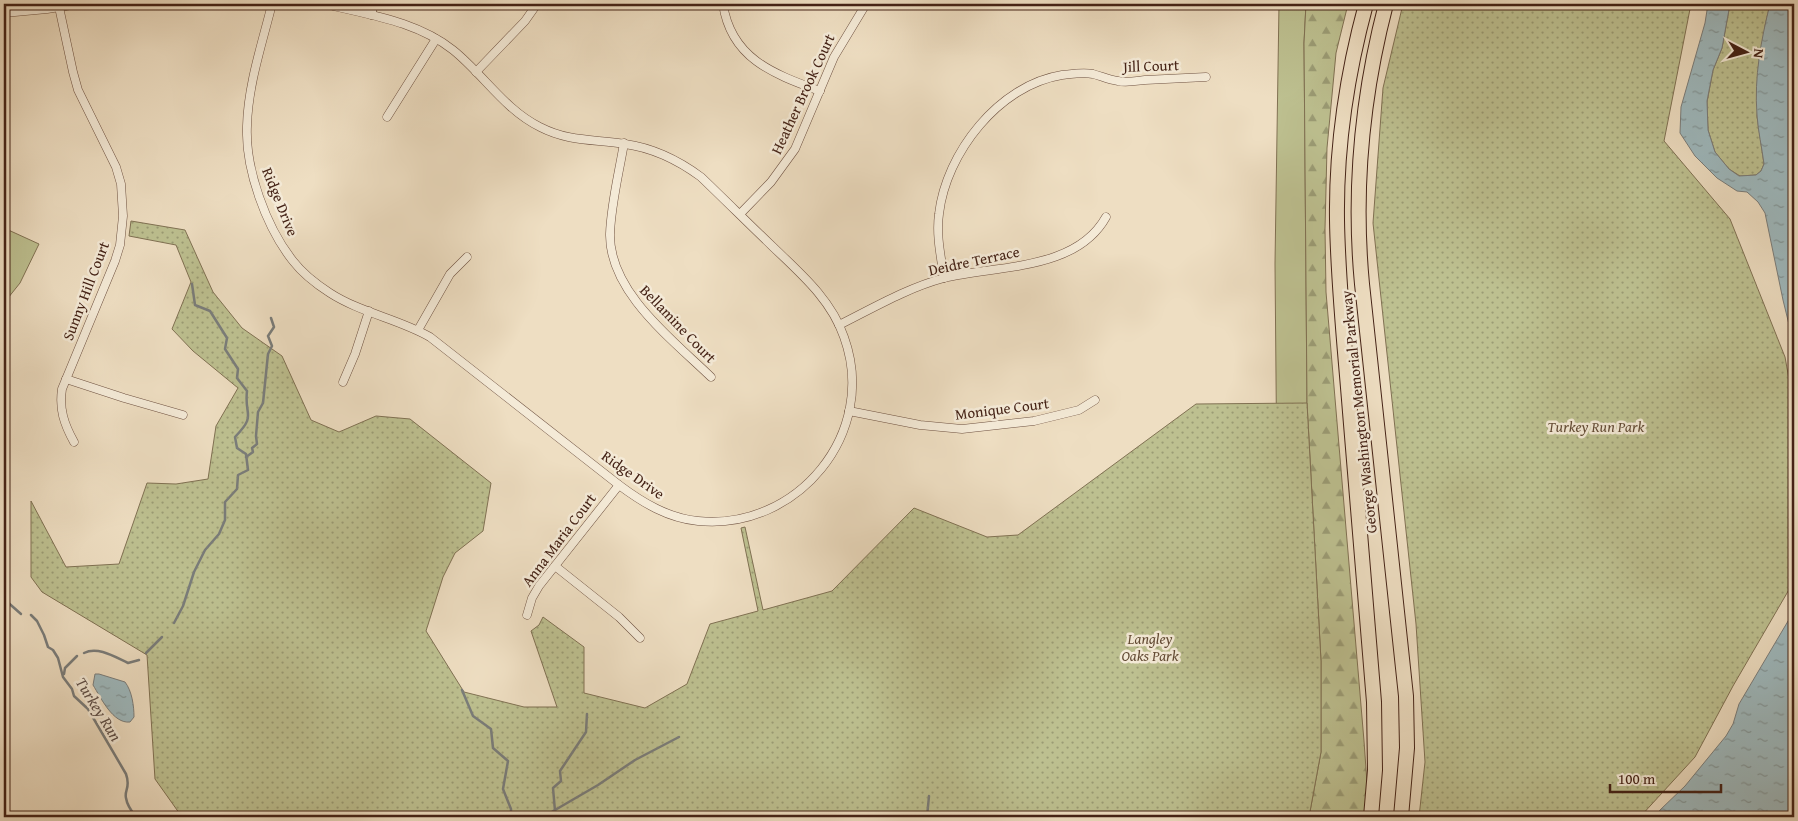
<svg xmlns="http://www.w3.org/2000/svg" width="1798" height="821" viewBox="0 0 1798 821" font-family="'Gentium Book Plus',serif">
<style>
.grass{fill:#bdc090;stroke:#807153}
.forest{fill:url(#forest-firs);stroke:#807153}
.park{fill:url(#park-dots);stroke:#807153}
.water{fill:url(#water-ripples);stroke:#7a7d7b}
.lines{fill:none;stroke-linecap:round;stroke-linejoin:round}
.stream{stroke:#7a7d7b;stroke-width:2.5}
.street-casing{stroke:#6e5141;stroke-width:9}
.highway-casing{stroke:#442216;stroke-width:16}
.street{stroke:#f4ead7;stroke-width:8}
.highway{stroke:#eedec2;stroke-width:14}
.labels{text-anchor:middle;stroke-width:5;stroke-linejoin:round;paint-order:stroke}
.street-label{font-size:15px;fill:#442216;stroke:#f4ead7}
.park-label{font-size:15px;font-style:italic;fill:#624a34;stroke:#f4ead7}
.water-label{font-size:16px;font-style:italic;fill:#5f4f48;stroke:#f4ead7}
</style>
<defs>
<pattern id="forest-firs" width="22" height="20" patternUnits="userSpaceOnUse" patternTransform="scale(1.25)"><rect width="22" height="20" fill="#bdc090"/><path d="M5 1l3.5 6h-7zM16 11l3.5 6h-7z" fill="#9b9c75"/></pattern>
<pattern id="park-dots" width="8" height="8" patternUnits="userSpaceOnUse" patternTransform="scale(1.25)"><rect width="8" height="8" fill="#bdc090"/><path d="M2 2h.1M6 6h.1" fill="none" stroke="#9b9c75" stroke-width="1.8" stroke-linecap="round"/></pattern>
<pattern id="water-ripples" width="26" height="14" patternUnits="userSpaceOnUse" patternTransform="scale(1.25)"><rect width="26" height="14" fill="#9eb9be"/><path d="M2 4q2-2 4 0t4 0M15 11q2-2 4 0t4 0" fill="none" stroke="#829699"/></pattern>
</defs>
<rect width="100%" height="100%" fill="#eedec2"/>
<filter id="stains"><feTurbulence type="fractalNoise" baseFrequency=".004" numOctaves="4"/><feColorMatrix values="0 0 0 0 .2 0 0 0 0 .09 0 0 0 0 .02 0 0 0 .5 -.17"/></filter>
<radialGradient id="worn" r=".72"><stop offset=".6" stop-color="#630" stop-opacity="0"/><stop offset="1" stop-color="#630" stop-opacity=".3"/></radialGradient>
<g class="grass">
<polygon points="1279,4 1306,4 1304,43 1307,403 1321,661 1309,817 1280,817 1275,264"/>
<polygon points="4,228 39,244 20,283 4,303"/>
</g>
<polygon class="forest" points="1306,4 1348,4 1336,53 1327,148 1325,229 1326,292 1364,741 1367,783 1365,817 1309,817 1321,752 1321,661 1307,403 1304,43"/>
<g class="park">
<polygon points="1403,4 1691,4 1664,141 1730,219 1785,357 1794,407 1794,581 1733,686 1695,757 1640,817 1419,817 1425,762 1416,624 1373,223 1383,88"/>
<polygon points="1730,4 1770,4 1765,26 1757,116 1764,164 1761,171 1756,175 1740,176 1729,169 1715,152 1708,130 1707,102 1713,70 1722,48"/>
<polygon points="131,221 185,230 213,292 242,328 282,356 311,420 339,432 376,416 410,419 491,483 483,531 455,553 443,577 426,631 464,692 524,707 557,707 531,631 539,625 543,617 584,647 584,693 645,708 687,684 710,624 758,611 741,528 745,527 763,610 832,591 914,508 987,537 1018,535 1196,404 1307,403 1321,661 1321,752 1309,817 182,817 155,779 147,655 42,592 31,577 31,501 66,567 119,564 147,483 176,484 208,479 216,426 238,388 193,351 172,329 191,282 176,245 129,236"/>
</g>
<g class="water">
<path d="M 1708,4 L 1730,4 L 1722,48 L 1713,70 L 1707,101 L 1708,130 L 1715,152 L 1729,169 L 1739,176 L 1756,175 L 1761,171 L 1764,164 C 1762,148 1758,131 1757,115 C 1754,77 1761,40 1770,4 L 1794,4 L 1794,345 L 1783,300 L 1765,213 L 1758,202 L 1747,192 L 1737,191 L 1717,178 L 1695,156 L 1680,133 L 1681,107 L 1705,23 Z"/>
<polygon points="1794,611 1794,817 1656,817 1660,810 1685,786 1726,736 1733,724 1739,704"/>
<path d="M 95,674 L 99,674 L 125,682 C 132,691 134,706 134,717 L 130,722 C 113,724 101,698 93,685 Z"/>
</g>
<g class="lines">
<g class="stream">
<polyline points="246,457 253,452 252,448 257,444 256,436 258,412 263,403 268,354 272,346 268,336 274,327 271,318"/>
<polyline points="4,599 21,614"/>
<path d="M 31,615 L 37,621 L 44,635 L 48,647 L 53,650 L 58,658 L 63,677 L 72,689 L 74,696 L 88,709 L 126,774 C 131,788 124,790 126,798 C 127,805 132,812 136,817"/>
<path d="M 174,623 L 183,606 L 194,572 L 205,550 L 219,534 L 225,520 L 225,502 L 237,489 L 238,475 L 248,470 L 246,454 L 237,448 L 235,437 C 257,414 244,417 247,391 L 237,378 L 238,369 L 225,349 L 227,338 L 210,311 L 195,305 L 192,284"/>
<path d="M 84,653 C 98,646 115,657 128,663 L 139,660"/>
<polyline points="146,653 162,637"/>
<polyline points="64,674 65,668 77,656"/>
<polyline points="462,690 473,716 491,729 493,748 508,761 503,789 511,809 511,817"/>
<polyline points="555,811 553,788 561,781 560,771 586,732 587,714"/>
<polyline points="543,817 598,785 635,760 679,737"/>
<polyline points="927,817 929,796"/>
</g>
<g class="street-casing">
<g id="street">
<path d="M 272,4 C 262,44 248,85 247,126 C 245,169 266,227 293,261 C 303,274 316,284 330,293 C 361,313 399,319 430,337 L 619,485 C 643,503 668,518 698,521 C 797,531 879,433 844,337 C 831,299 800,273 772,246 C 748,223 725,200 701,177 C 678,160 654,148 625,144 C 595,139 569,142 540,127 C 505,110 483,74 453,50 C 416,21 369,15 325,4"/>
<path d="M 723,4 C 731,59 774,74 820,91"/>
<path d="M 59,7 L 73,72 L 78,90 L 116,167 L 121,184 L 123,216 L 120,245 L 115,261 L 62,389 C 59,409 64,424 74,442"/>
<polyline points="4,13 47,9 78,4"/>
<polyline points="371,15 374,4"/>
<polyline points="476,72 525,21 537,4"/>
<polyline points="387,117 436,39"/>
<path d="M 624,143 C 619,173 611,204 610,234 C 609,292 673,340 711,377"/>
<polyline points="740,214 771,182 795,149 834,57 866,4"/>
<path d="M 944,278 C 941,257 936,235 939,214 C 946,153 999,85 1062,75 C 1072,74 1083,72 1093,74 C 1101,76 1109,80 1118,81 C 1126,83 1136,81 1145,80 C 1165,79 1185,78 1206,77"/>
<path d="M 839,325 C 873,308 907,288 944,278 C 997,265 1076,271 1106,217"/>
<polyline points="418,330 450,274 467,257"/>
<polyline points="66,379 124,398 183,415"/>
<polyline points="343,382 355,354 369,311"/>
<polyline points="849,411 920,425 962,429 1034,421 1079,410 1095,400"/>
<polyline points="555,566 619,617 640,638"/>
<polyline points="527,615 532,598 539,586 619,485"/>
<polyline points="4,814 7,817"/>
</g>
</g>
<g class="highway-casing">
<g id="highway">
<path d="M 1366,4 C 1347,74 1336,148 1337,220 C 1338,284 1345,348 1350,412 C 1358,509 1366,606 1374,702 L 1375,770 L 1371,817"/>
<path d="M 1386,4 C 1362,96 1353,189 1362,284 L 1406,696 L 1407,748 L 1401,817"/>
</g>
</g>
<use href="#street" class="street"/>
<use href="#highway" class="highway"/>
</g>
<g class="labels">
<g class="street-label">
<text transform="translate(1151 66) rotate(-2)" y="5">Jill Court</text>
<text transform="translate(803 94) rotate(-65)" y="5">Heather Brook Court</text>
<text transform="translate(280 202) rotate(68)" y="5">Ridge Drive</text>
<text transform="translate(974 261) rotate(-12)" y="5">Deidre Terrace</text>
<text transform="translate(86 291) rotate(-69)" y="5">Sunny Hill Court</text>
<text transform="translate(678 324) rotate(46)" y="5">Bellamine Court</text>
<text transform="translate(1002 409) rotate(-7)" y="5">Monique Court</text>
<text transform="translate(1359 412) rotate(-96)" y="5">George Washington Memorial Parkway</text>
<text transform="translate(633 475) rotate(35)" y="5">Ridge Drive</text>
<text transform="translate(559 540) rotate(-53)" y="5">Anna Maria Court</text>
</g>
<g class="park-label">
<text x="1596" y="432">Turkey Run Park</text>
<text x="1150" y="644">Langley<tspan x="1150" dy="17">Oaks Park</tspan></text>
</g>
<g class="water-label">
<text transform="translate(99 709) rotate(58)" y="6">Turkey Run</text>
</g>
</g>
<rect width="1798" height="821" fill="none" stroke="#eedec2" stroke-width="20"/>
<rect x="5" y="5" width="1788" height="811" fill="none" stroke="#442216" stroke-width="2.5"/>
<rect x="10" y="10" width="1778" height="801" fill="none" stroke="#442216"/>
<g transform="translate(1746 52) rotate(96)" stroke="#f4ead7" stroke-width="4" paint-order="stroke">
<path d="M0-4L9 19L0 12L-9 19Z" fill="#442216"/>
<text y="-8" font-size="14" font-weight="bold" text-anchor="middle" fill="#442216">N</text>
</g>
<path d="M1610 784v8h111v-8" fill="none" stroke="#442216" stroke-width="2.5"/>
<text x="1618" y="784" font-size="15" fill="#442216" stroke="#f4ead7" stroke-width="4" paint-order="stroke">100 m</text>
<rect width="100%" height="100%" filter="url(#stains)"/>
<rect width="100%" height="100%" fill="url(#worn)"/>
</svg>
